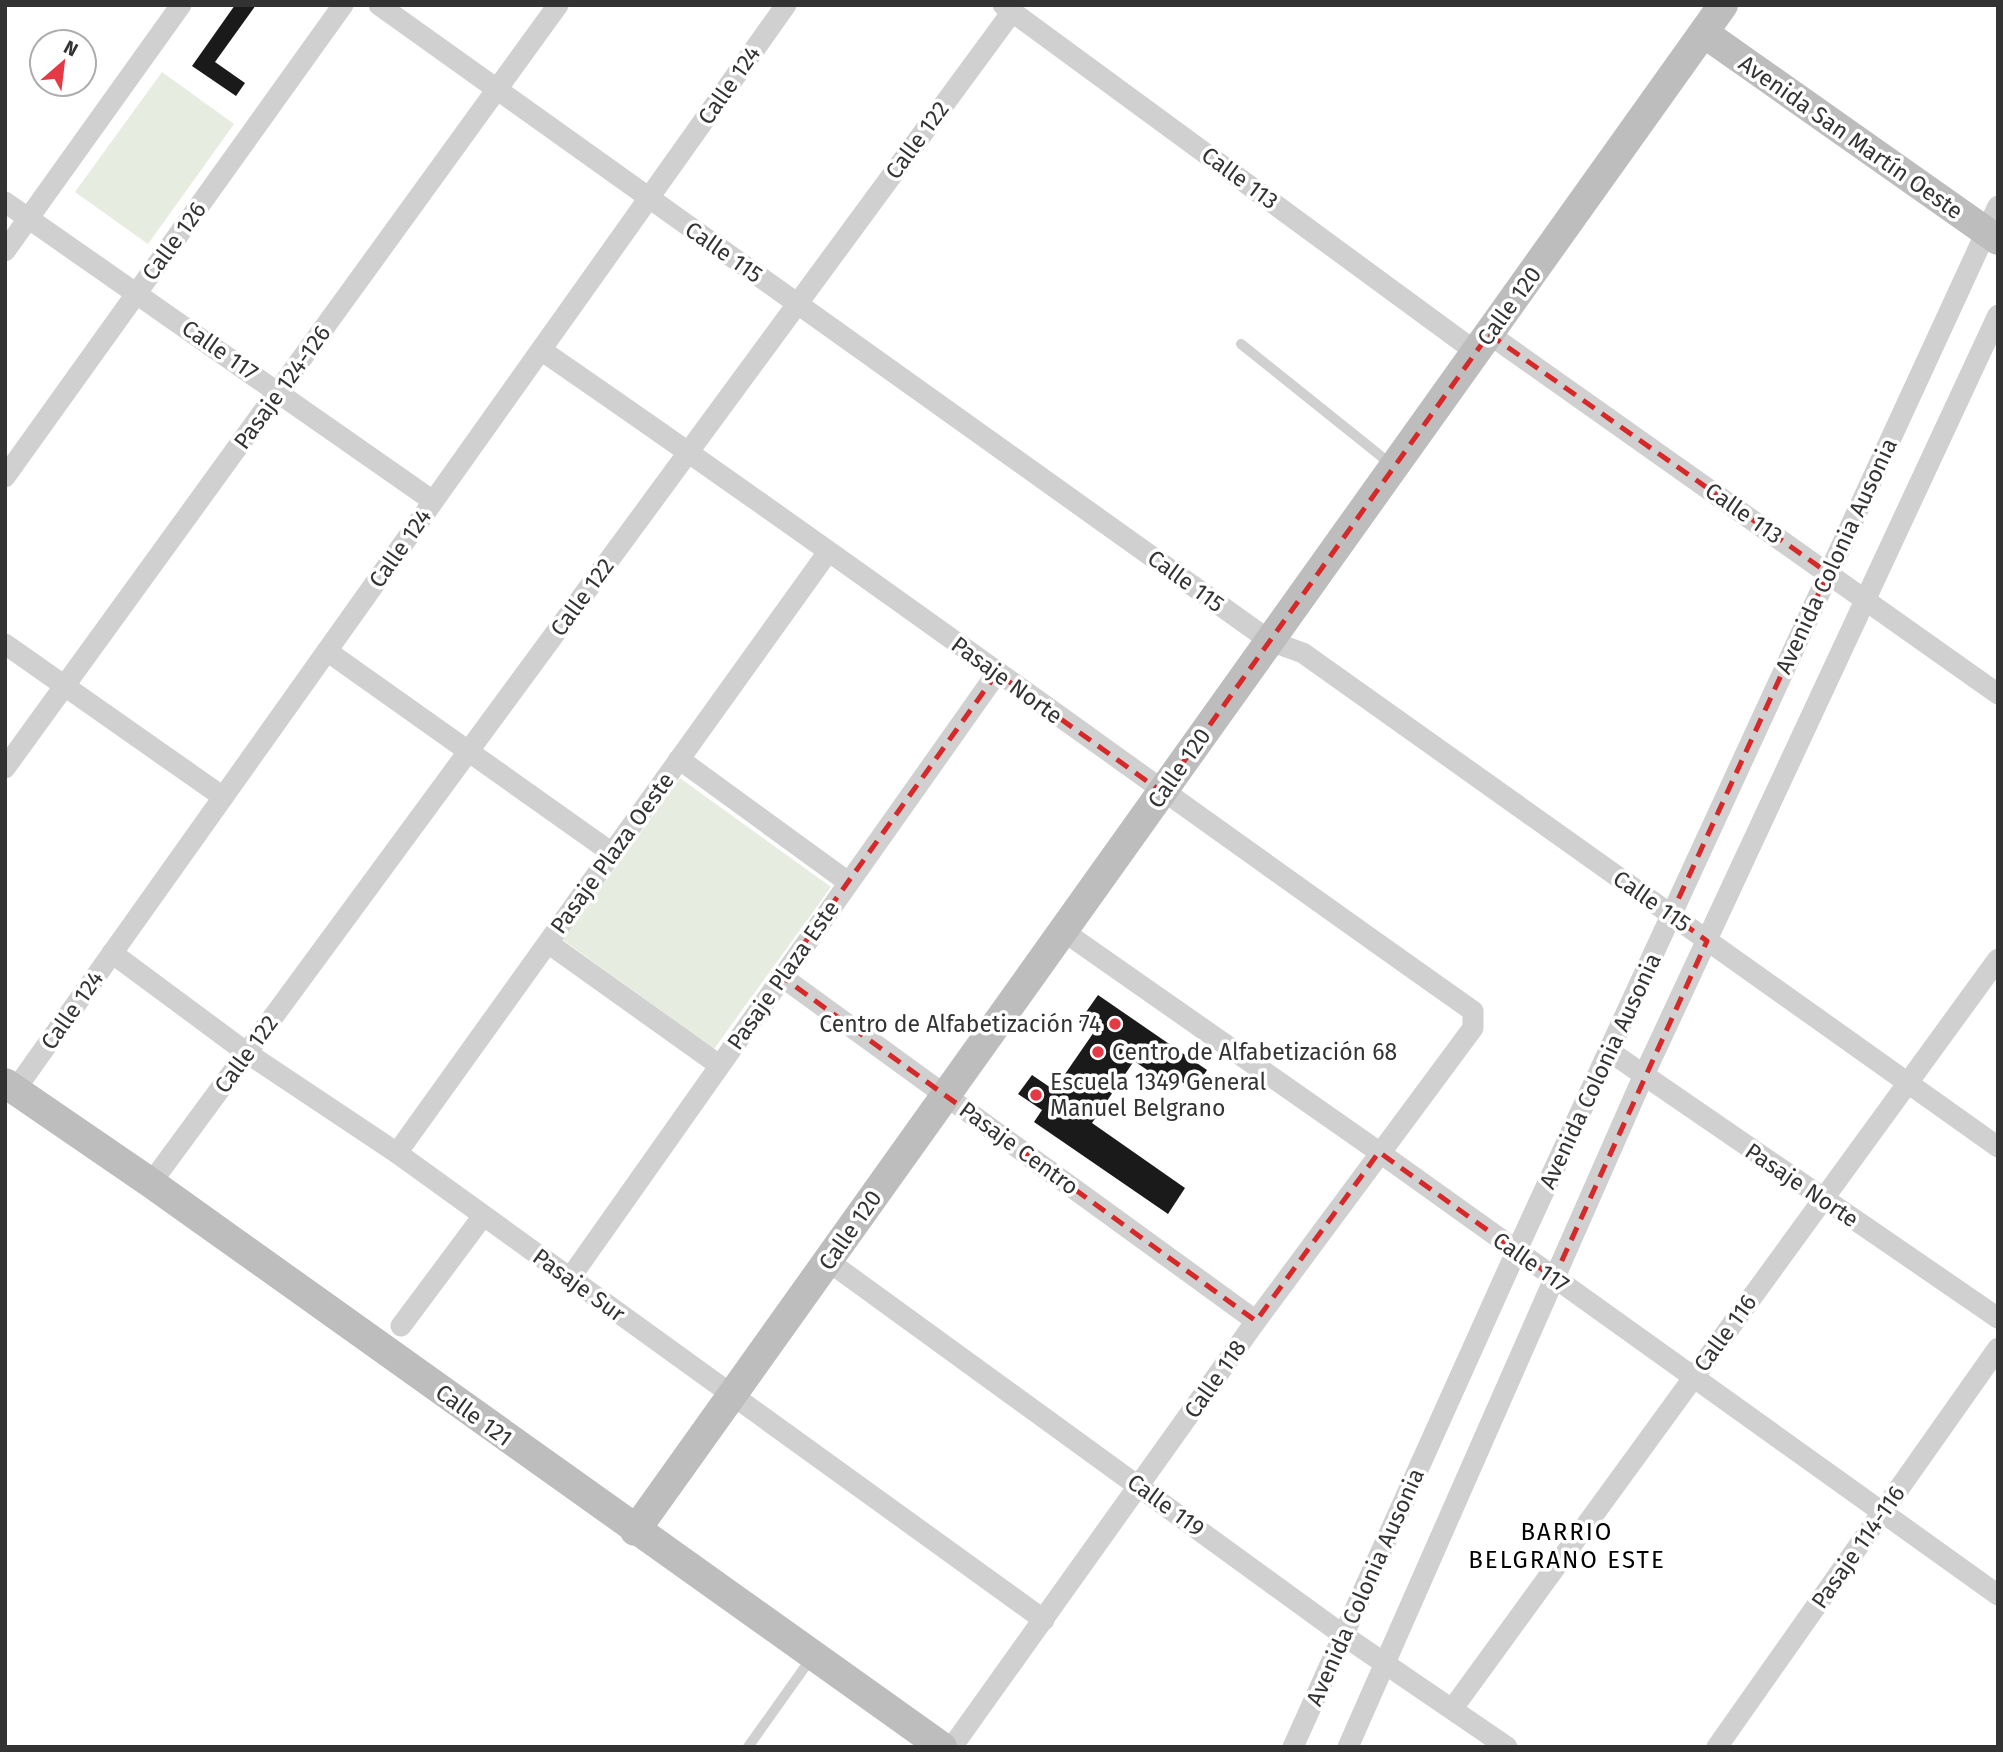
<svg xmlns="http://www.w3.org/2000/svg" width="2003" height="1752" viewBox="0 0 2003 1752" font-family="'Fira Sans',sans-serif">
<style>
.green{fill:#e6ecdf}
.building{fill:#1a1a1a}
.lines{fill:none;stroke-linecap:round;stroke-linejoin:round}
.lane{stroke:#d0d0d0;stroke-width:10}
.street{stroke:#d0d0d0;stroke-width:21}
.secondary{stroke:#bdbdbd;stroke-width:30}
.marked{fill:none;stroke:#d62828;stroke-width:5;stroke-dasharray:14 9;stroke-linejoin:round}
.poi-dot{fill:#e63946;stroke:#fff;stroke-width:2.5}
.labels{text-anchor:middle;stroke-width:7;stroke-linejoin:round;paint-order:stroke}
.street-label{font-size:23px;fill:#333;stroke:#fff}
.poi-label{font-size:23px;fill:#333;stroke:#fff;text-anchor:start}
.neighbourhood-label{font-size:24px;letter-spacing:2px;fill:#000;stroke:#fff}
</style>
<rect width="100%" height="100%" fill="#fff"/>
<g class="green">
<polygon points="162,72 234,124 148,244 75,192"/>
<polygon points="680,778 831,887 714,1049 563,940"/>
</g>
<g class="building">
<polygon points="235,5 256,5 215,62 245,83 236,96 192,66"/>
<polygon points="1098,995 1207,1070 1194,1090 1170,1074 1165,1082 1134,1061 1092,1123 1185,1188 1168,1214 1034,1122 1042,1110 1018,1094 1032,1075 1054,1090 1094,1032 1079,1022"/>
</g>
<g class="lines">
<g class="lane">
<polyline points="1241,344 1392,465"/>
<polyline points="748,1747 812,1657"/>
</g>
<g class="street">
<polyline points="379,5 1270,641 1303,653 1998,1147"/>
<polyline points="1003,5 1476,352"/>
<polyline points="5,202 433,501"/>
<polyline points="5,251 181,5"/>
<polyline points="1489,334 1998,694"/>
<path d="M 541,350 C 855,566 1162,792 1473,1011 L 1473,1028 L 1256,1321 L 952,1747"/>
<polyline points="5,477 343,5"/>
<polyline points="5,644 223,797"/>
<polyline points="327,651 612,853"/>
<polyline points="679,759 848,882"/>
<polyline points="5,768 558,5"/>
<polyline points="1063,931 1379,1152 1998,1595"/>
<polyline points="548,943 719,1065"/>
<polyline points="112,953 247,1053 397,1153 1044,1620"/>
<polyline points="781,976 1256,1321"/>
<polyline points="1609,1051 1998,1318"/>
<polyline points="15,1090 786,5"/>
<polyline points="397,1153 828,552"/>
<polyline points="151,1183 1012,12"/>
<polyline points="828,1261 1343,1635 1507,1747"/>
<polyline points="570,1278 997,673"/>
<polyline points="401,1326 483,1216"/>
<polyline points="1453,1708 1998,959"/>
<polyline points="1293,1747 1516,1252 1998,206"/>
<polyline points="1348,1747 1643,1077 1998,315"/>
<polyline points="1717,1747 1998,1348"/>
</g>
<g class="secondary">
<polyline points="1704,33 1998,240"/>
<polyline points="5,1083 151,1183 942,1747"/>
<polyline points="635,1531 1723,5"/>
</g>
</g>
<path class="marked" d="M 1489,334 L 1828,573 L 1671,915 L 1707,941 L 1554,1278 L 1379,1152 L 1256,1321 L 781,976 L 997,673 L 1162,792 Z"/>
<g class="poi-dot">
<circle cx="1115" cy="1024" r="7"/>
<circle cx="1098" cy="1052" r="7"/>
<circle cx="1036" cy="1095" r="7"/>
</g>
<g class="labels">
<g class="street-label">
<text transform="translate(729 85) rotate(-55)" y="8">Calle 124</text>
<text transform="translate(1851 137) rotate(35)" y="8">Avenida San Martín Oeste</text>
<text transform="translate(917 140) rotate(-54)" y="8">Calle 122</text>
<text transform="translate(1240 178) rotate(36)" y="8">Calle 113</text>
<text transform="translate(174 241) rotate(-54)" y="8">Calle 126</text>
<text transform="translate(724 252) rotate(35)" y="8">Calle 115</text>
<text transform="translate(1509 306) rotate(-54)" y="8">Calle 120</text>
<text transform="translate(220 350) rotate(35)" y="8">Calle 117</text>
<text transform="translate(282 387) rotate(-54)" y="8">Pasaje 124-126</text>
<text transform="translate(1744 513) rotate(35)" y="8">Calle 113</text>
<text transform="translate(400 548) rotate(-55)" y="8">Calle 124</text>
<text transform="translate(1836 556) rotate(-65)" y="8">Avenida Colonia Ausonia</text>
<text transform="translate(1186 581) rotate(36)" y="8">Calle 115</text>
<text transform="translate(582 597) rotate(-54)" y="8">Calle 122</text>
<text transform="translate(1007 680) rotate(36)" y="8">Pasaje Norte</text>
<text transform="translate(1179 768) rotate(-55)" y="8">Calle 120</text>
<text transform="translate(612 853) rotate(-54)" y="8">Pasaje Plaza Oeste</text>
<text transform="translate(1652 901) rotate(35)" y="8">Calle 115</text>
<text transform="translate(783 975) rotate(-55)" y="8">Pasaje Plaza Este</text>
<text transform="translate(72 1010) rotate(-55)" y="8">Calle 124</text>
<text transform="translate(246 1054) rotate(-54)" y="8">Calle 122</text>
<text transform="translate(1600 1071) rotate(-65)" y="8">Avenida Colonia Ausonia</text>
<text transform="translate(1019 1148) rotate(36)" y="8">Pasaje Centro</text>
<text transform="translate(1802 1185) rotate(34)" y="8">Pasaje Norte</text>
<text transform="translate(850 1230) rotate(-55)" y="8">Calle 120</text>
<text transform="translate(1531 1262) rotate(35)" y="8">Calle 117</text>
<text transform="translate(579 1285) rotate(36)" y="8">Pasaje Sur</text>
<text transform="translate(1725 1333) rotate(-54)" y="8">Calle 116</text>
<text transform="translate(1215 1379) rotate(-55)" y="8">Calle 118</text>
<text transform="translate(474 1415) rotate(36)" y="8">Calle 121</text>
<text transform="translate(1166 1505) rotate(36)" y="8">Calle 119</text>
<text transform="translate(1858 1547) rotate(-55)" y="8">Pasaje 114-116</text>
<text transform="translate(1365 1587) rotate(-66)" y="8">Avenida Colonia Ausonia</text>
</g>
<g class="poi-label">
<text x="1101" y="1032" text-anchor="end">Centro de Alfabetización 74</text>
<text x="1112" y="1060">Centro de Alfabetización 68</text>
<text x="1050" y="1090">Escuela 1349 General<tspan x="1050" dy="26">Manuel Belgrano</tspan></text>
</g>
<g class="neighbourhood-label">
<text x="1567" y="1540">BARRIO<tspan x="1567" dy="28">BELGRANO ESTE</tspan></text>
</g>
</g>
<rect width="2003" height="1752" fill="none" stroke="#333333" stroke-width="14"/>
<g transform="translate(63 63) rotate(28)"><circle r="33" fill="#ffffff" stroke="#adadad" stroke-width="2"/>
<path d="M0-5L12 26L0 18L-12 26Z" fill="#e63946"/>
<text y="-10" font-size="19" font-weight="bold" text-anchor="middle" fill="#333333">N</text>
</g>
</svg>
